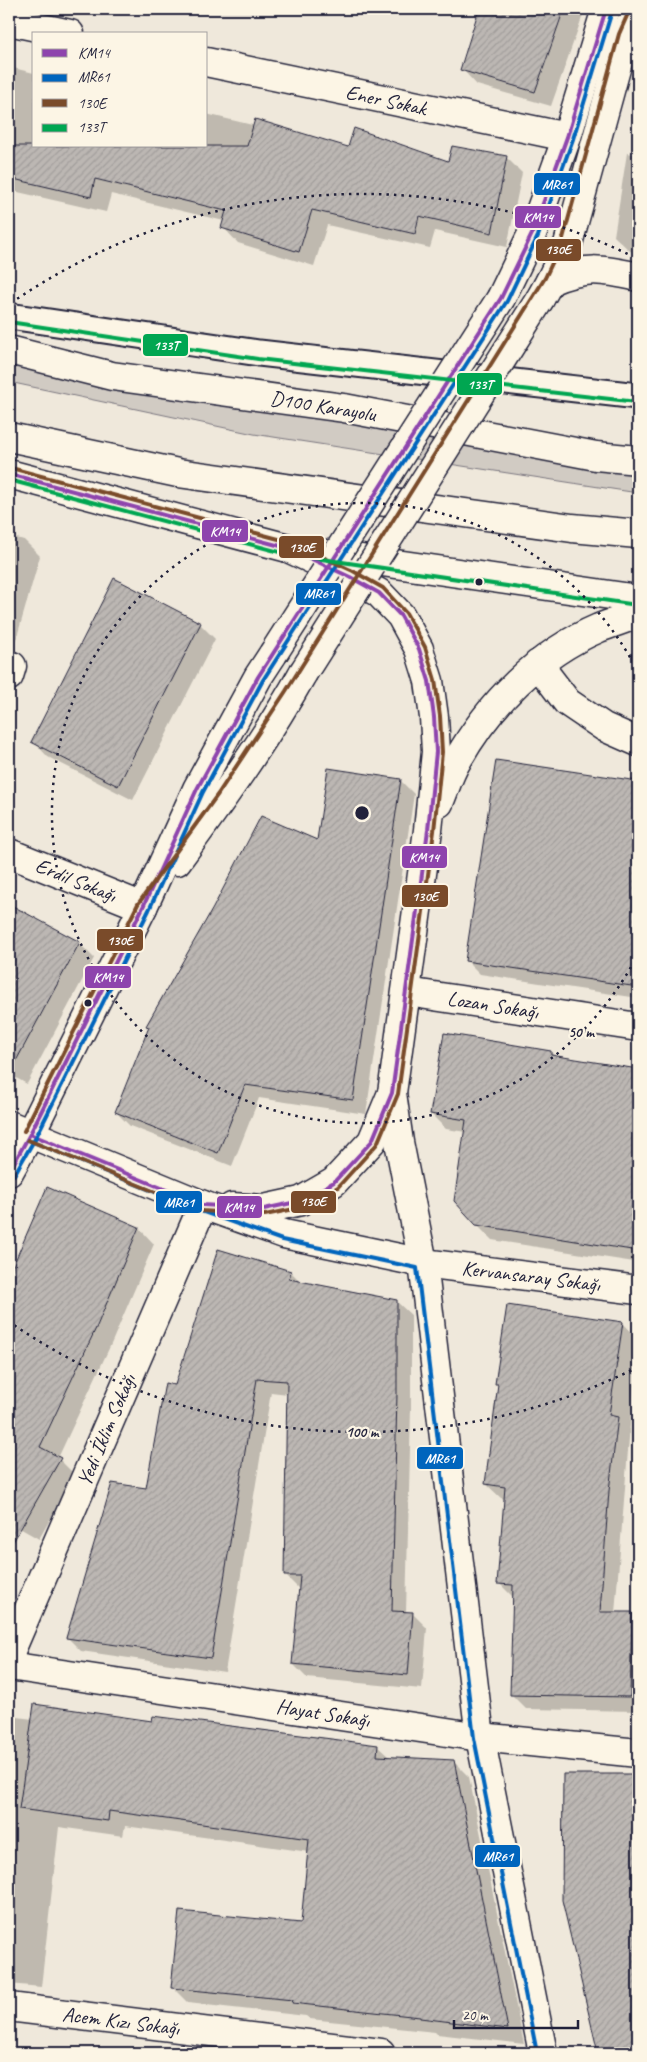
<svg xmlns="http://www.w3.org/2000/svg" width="647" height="2062" viewBox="0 0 647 2062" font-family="Caveat,sans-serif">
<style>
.green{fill:#d1cbc3;stroke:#7a767f}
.shadow{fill:#0003}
.building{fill:url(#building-hatch);stroke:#22223b}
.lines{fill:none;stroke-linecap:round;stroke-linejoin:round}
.lane-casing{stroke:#22223b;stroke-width:29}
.street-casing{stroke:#22223b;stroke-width:31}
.secondary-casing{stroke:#22223b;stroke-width:31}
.highway-casing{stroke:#22223b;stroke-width:31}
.lane{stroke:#fcf5e5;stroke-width:25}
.street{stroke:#fcf5e5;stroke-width:28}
.secondary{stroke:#fcf5e5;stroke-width:28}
.highway{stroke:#fcf5e5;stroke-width:28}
.secondary-bridge-casing{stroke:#22223b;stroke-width:31;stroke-linecap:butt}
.secondary-bridge{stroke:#fcf5e5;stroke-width:28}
.bus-1-casing{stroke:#fcf5e5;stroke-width:8}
.bus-2-casing{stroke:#fcf5e5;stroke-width:8}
.bus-3-casing{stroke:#fcf5e5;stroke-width:8}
.bus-4-casing{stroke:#fcf5e5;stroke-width:8}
.bus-1{stroke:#8e44ad;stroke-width:4}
.bus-2{stroke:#0065bd;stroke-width:4}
.bus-3{stroke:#7a4b2a;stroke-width:4}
.bus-4{stroke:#00a651;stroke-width:4}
.ring{fill:none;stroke:#22223b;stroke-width:2.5;stroke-dasharray:2.5 5}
.bus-dot{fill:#22223b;stroke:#fcf5e5;stroke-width:2}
.labels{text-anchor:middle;stroke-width:4.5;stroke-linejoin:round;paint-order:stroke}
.street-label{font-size:21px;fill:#22223b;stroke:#fcf5e5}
.centre{fill:#22223b;stroke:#fcf5e5;stroke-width:2.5}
.ring-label{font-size:15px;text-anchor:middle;font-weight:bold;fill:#22223b;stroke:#fcf5e5;stroke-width:4.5;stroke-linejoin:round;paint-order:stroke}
.line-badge{stroke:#fcf5e5;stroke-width:2}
.badge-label{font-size:14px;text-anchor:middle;font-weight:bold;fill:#fff}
</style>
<defs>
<pattern id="building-hatch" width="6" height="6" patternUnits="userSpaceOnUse" patternTransform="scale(1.25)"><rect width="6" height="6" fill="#bcb7b3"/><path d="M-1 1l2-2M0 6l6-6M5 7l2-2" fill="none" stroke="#a19d9b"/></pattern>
</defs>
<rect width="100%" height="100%" fill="#efe8db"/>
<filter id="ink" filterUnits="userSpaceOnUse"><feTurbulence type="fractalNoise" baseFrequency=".02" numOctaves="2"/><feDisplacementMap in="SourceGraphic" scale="10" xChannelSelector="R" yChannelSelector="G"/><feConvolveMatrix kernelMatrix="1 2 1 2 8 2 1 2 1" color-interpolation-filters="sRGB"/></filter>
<g filter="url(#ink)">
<polygon class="green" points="9,354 638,466 638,493 254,434 9,382"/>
<g class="shadow">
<polygon points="480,9 585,9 551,106 477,85 462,69"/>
<polygon points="9,67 34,73 34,146 206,146 206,114 349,148 449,162 506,157 522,173 507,247 435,231 430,248 327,225 314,266 238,243 223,227 224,221 111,194 106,212 9,190"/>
<polygon points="627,153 638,155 638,253 630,251 614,236"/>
<polygon points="9,536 24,540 40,556 16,640 9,637"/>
<polygon points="200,624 215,639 133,800 48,757 33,741"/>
<polygon points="497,761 638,782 638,998 480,974 467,961"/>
<polygon points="400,780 414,794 366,1114 259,1098 232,1166 130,1126 116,1112 318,842"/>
<polygon points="9,905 79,943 94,958 27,1084 9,1074"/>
<polygon points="551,1053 556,1057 638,1070 638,1267 634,1262 492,1240 477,1225 466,1132 446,1129 431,1114"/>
<polygon points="48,1189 139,1228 154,1244 112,1342 58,1458 75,1475 39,1539 9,1522 9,1278"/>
<polygon points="219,1250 291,1272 301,1282 396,1301 411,1315 411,1408 406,1613 413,1614 427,1628 422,1689 307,1678 293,1664 300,1590 285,1575 288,1394 271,1392 225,1672 81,1651 67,1637 147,1490 176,1386"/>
<polygon points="623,1323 637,1338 615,1613 638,1614 638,1711 526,1709 511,1694 514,1598 499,1583 505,1499 501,1498 486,1484 499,1386 496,1383"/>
<polygon points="9,1716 33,1719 153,1722 377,1746 389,1757 453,1761 469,1777 524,2044 437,2034 435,2032 310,2019 306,2016 188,2003 172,1987 302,1925 309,1852 125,1826 123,1836 59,1827 41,1987 9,1984"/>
<polygon points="564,1775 638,1775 638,2053 600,2053 564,1900"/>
<polygon points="9,2046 97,2052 98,2053 9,2053"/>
</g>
<g class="building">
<polygon points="479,9 564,9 535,92 460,70"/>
<polygon points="255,119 348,147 354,128 448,161 452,146 507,156 492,233 419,216 415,234 312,210 299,252 221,228 226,211 95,179 91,197 9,178 9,146 247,146"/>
<polygon points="114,578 201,623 118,786 31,742"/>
<polygon points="496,760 638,781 638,987 465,961"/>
<polygon points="328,768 401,779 353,1100 245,1085 218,1153 115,1112 149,1027 146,1026 213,908 261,816 317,840"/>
<polygon points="9,904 80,942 9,1074"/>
<polygon points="444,1033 551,1051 551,1055 638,1069 638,1251 476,1225 454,1201 466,1120 430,1114"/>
<polygon points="47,1187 139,1227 97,1326 40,1447 61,1458 9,1549 9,1275"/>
<polygon points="218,1249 291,1271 289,1279 397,1300 397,1393 392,1611 413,1612 408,1675 292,1664 300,1576 284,1576 287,1381 257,1379 211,1658 66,1638 112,1483 146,1488 165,1383 175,1385"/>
<polygon points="507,1305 623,1322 609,1415 618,1417 609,1491 600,1612 632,1612 630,1697 510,1695 513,1585 497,1584 505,1487 485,1484 498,1384 495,1384"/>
<polygon points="34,1704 152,1721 153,1716 378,1745 377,1756 454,1760 508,2029 420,2018 420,2017 292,2003 293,2000 171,1988 179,1911 301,1923 309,1839 109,1811 108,1821 19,1809"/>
<polygon points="563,1774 638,1774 638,2053 598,2053 562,1900"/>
</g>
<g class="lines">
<g class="lane-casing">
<polyline id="lane" points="9,316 259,353 638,396"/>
</g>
<g class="street-casing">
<g id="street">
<polyline points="9,21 70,34"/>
<polyline points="206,62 567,137"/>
<polyline points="538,664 567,702 604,727 638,742"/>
<polyline points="9,665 12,666 9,676"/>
<polyline points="9,853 143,907"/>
<polyline points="407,992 638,1027"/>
<polyline points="9,1125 203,1205 284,1234 423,1263 638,1290"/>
<polyline points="232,1207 264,1209 301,1201 334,1182 372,1141 392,1093"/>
<polyline points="9,1655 203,1205"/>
<polyline points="9,1666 480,1737 638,1753"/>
<polyline points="9,2007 381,2053"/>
</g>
</g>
<g class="secondary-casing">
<g id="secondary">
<path d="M 550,281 C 585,266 602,269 638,277"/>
<polyline points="501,298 532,234 567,137 606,9"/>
<polyline points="540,299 550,281 568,244 625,36 637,9"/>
<polyline points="288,548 350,577 379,593 401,616 419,649 429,681 434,717 436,752 428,830 392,1093 399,1142 423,1263 480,1737 543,2053"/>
<polyline points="320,553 638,599"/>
<path d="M 439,803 C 445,789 449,774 457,761 C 489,704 538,654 599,628 C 612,623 625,619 638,614"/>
<path d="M 177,861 C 221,801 266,739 303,673"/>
<polyline points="9,1172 30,1134 143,907 197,789 258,677 273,654"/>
</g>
</g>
<g class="highway-casing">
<g id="highway">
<polyline points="9,350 112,376 344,408 596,456 638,460"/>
<polyline points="9,437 178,473 572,528 638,534"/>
<polyline points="9,474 288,548"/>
</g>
</g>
<use href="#lane" class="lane"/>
<use href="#street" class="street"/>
<use href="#secondary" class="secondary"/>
<use href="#highway" class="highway"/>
<g class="secondary-bridge-casing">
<g id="secondary-bridge">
<polyline points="273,654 501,298"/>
<polyline points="303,673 540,299"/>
</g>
</g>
<use href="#secondary-bridge" class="secondary-bridge"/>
<g class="bus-1-casing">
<g id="bus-1">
<polyline points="9,474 288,548 350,577 379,593 401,616 419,649 429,681 434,717 436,752 428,830 392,1093 372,1141 334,1182 301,1201 264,1209 203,1205 30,1134"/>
<polyline points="9,1172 30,1134 143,907 197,789 258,677 501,298 532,234 567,137 606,9"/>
</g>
</g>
<g class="bus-2-casing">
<g id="bus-2">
<polyline points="28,1140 201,1211 282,1240 417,1268 474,1738 537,2053"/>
<polyline points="14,1175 36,1137 149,910 203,792 263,680 507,301 538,236 573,139 612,11"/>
</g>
</g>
<g class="bus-3-casing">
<g id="bus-3">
<polyline points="11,468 290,542 353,571 383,588 406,613 425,647 435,680 440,716 442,752 434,831 398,1094 377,1144 338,1187 304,1207 265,1215 202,1211 28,1140"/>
<polyline points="24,1131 138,904 218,794 286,691 545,278 562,242 619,34 630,9"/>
</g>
</g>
<g class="bus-4-casing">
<g id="bus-4">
<polyline points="9,322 258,359 637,402"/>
<polyline points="9,480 287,554 637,605"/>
</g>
</g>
<use href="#bus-1" class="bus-1"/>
<use href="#bus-2" class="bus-2"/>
<use href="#bus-3" class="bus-3"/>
<use href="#bus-4" class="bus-4"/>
</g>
</g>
<g class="ring">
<path d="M638 954A310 310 0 1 1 638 672"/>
<path d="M638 1367A619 619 0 0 1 11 1323M11 303A619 619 0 0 1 638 259"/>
</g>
<g class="bus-dot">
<circle cx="479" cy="582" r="4.5"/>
<circle cx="88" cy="1003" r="4.5"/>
</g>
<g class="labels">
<g class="street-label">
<text transform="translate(386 100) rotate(12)" y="7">Ener Sokak</text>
<text transform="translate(323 406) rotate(9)" y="7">D100 Karayolu</text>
<text transform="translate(76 880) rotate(22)" y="7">Erdil Sokağı</text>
<text transform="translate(493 1005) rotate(9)" y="7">Lozan Sokağı</text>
<text transform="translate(531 1276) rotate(7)" y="7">Kervansaray Sokağı</text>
<text transform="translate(106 1430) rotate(-67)" y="7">Yedi İklim Sokağı</text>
<text transform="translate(323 1713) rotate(9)" y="7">Hayat Sokağı</text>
<text transform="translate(121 2021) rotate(7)" y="7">Acem Kızı Sokağı</text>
</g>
</g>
<circle cx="362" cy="813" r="8" class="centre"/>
<g class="ring-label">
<text x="581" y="1037">50 m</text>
<text x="362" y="1437">100 m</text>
</g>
<g class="line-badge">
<rect x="533" y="172" width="48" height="24" rx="5" fill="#0065bd"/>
<rect x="514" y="205" width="48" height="24" rx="5" fill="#8e44ad"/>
<rect x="535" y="238" width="47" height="24" rx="5" fill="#7a4b2a"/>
<rect x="142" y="333" width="47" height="24" rx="5" fill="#00a651"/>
<rect x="456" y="372" width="47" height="24" rx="5" fill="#00a651"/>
<rect x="201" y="519" width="48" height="24" rx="5" fill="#8e44ad"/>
<rect x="278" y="535" width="47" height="24" rx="5" fill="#7a4b2a"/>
<rect x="295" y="582" width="47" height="24" rx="5" fill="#0065bd"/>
<rect x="401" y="845" width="47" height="24" rx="5" fill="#8e44ad"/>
<rect x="401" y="884" width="48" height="24" rx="5" fill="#7a4b2a"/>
<rect x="96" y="928" width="48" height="24" rx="5" fill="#7a4b2a"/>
<rect x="84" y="965" width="48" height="24" rx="5" fill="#8e44ad"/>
<rect x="290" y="1190" width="47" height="24" rx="5" fill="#7a4b2a"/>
<rect x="155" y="1190" width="48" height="24" rx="5" fill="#0065bd"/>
<rect x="216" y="1195" width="47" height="24" rx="5" fill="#8e44ad"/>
<rect x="416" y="1446" width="48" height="24" rx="5" fill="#0065bd"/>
<rect x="474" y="1844" width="47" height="24" rx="5" fill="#0065bd"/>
</g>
<g class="badge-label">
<text x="557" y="189">MR61</text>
<text x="538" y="222">KM14</text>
<text x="558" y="254">130E</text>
<text x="166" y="350">133T</text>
<text x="480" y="389">133T</text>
<text x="225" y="536">KM14</text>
<text x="302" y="552">130E</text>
<text x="319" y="598">MR61</text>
<text x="424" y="862">KM14</text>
<text x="425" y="901">130E</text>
<text x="120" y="945">130E</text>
<text x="108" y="982">KM14</text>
<text x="313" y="1206">130E</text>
<text x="179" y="1207">MR61</text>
<text x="239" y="1212">KM14</text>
<text x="440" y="1463">MR61</text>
<text x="498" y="1861">MR61</text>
</g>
<rect width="647" height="2062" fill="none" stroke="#fcf5e5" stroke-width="30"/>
<rect x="15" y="15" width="617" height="2032" fill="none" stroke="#22223b" stroke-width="2" filter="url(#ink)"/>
<rect x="32" y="32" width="175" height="115" fill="#fcf5e5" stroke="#a5a1a1"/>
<rect x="42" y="49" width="25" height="8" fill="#8e44ad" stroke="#a5a1a1"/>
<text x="78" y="58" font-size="15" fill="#22223b">KM14</text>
<rect x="42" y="74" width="25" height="8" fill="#0065bd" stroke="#a5a1a1"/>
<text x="78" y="82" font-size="15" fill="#22223b">MR61</text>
<rect x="42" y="99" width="25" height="8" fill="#7a4b2a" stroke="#a5a1a1"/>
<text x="78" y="108" font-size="15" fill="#22223b">130E</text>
<rect x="42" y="124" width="25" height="8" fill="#00a651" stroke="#a5a1a1"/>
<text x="78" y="132" font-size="15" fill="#22223b">133T</text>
<path d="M454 2020v8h124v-8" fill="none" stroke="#22223b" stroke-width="2.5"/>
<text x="462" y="2020" font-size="15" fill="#22223b" stroke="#fcf5e5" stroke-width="4" paint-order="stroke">20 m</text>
</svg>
